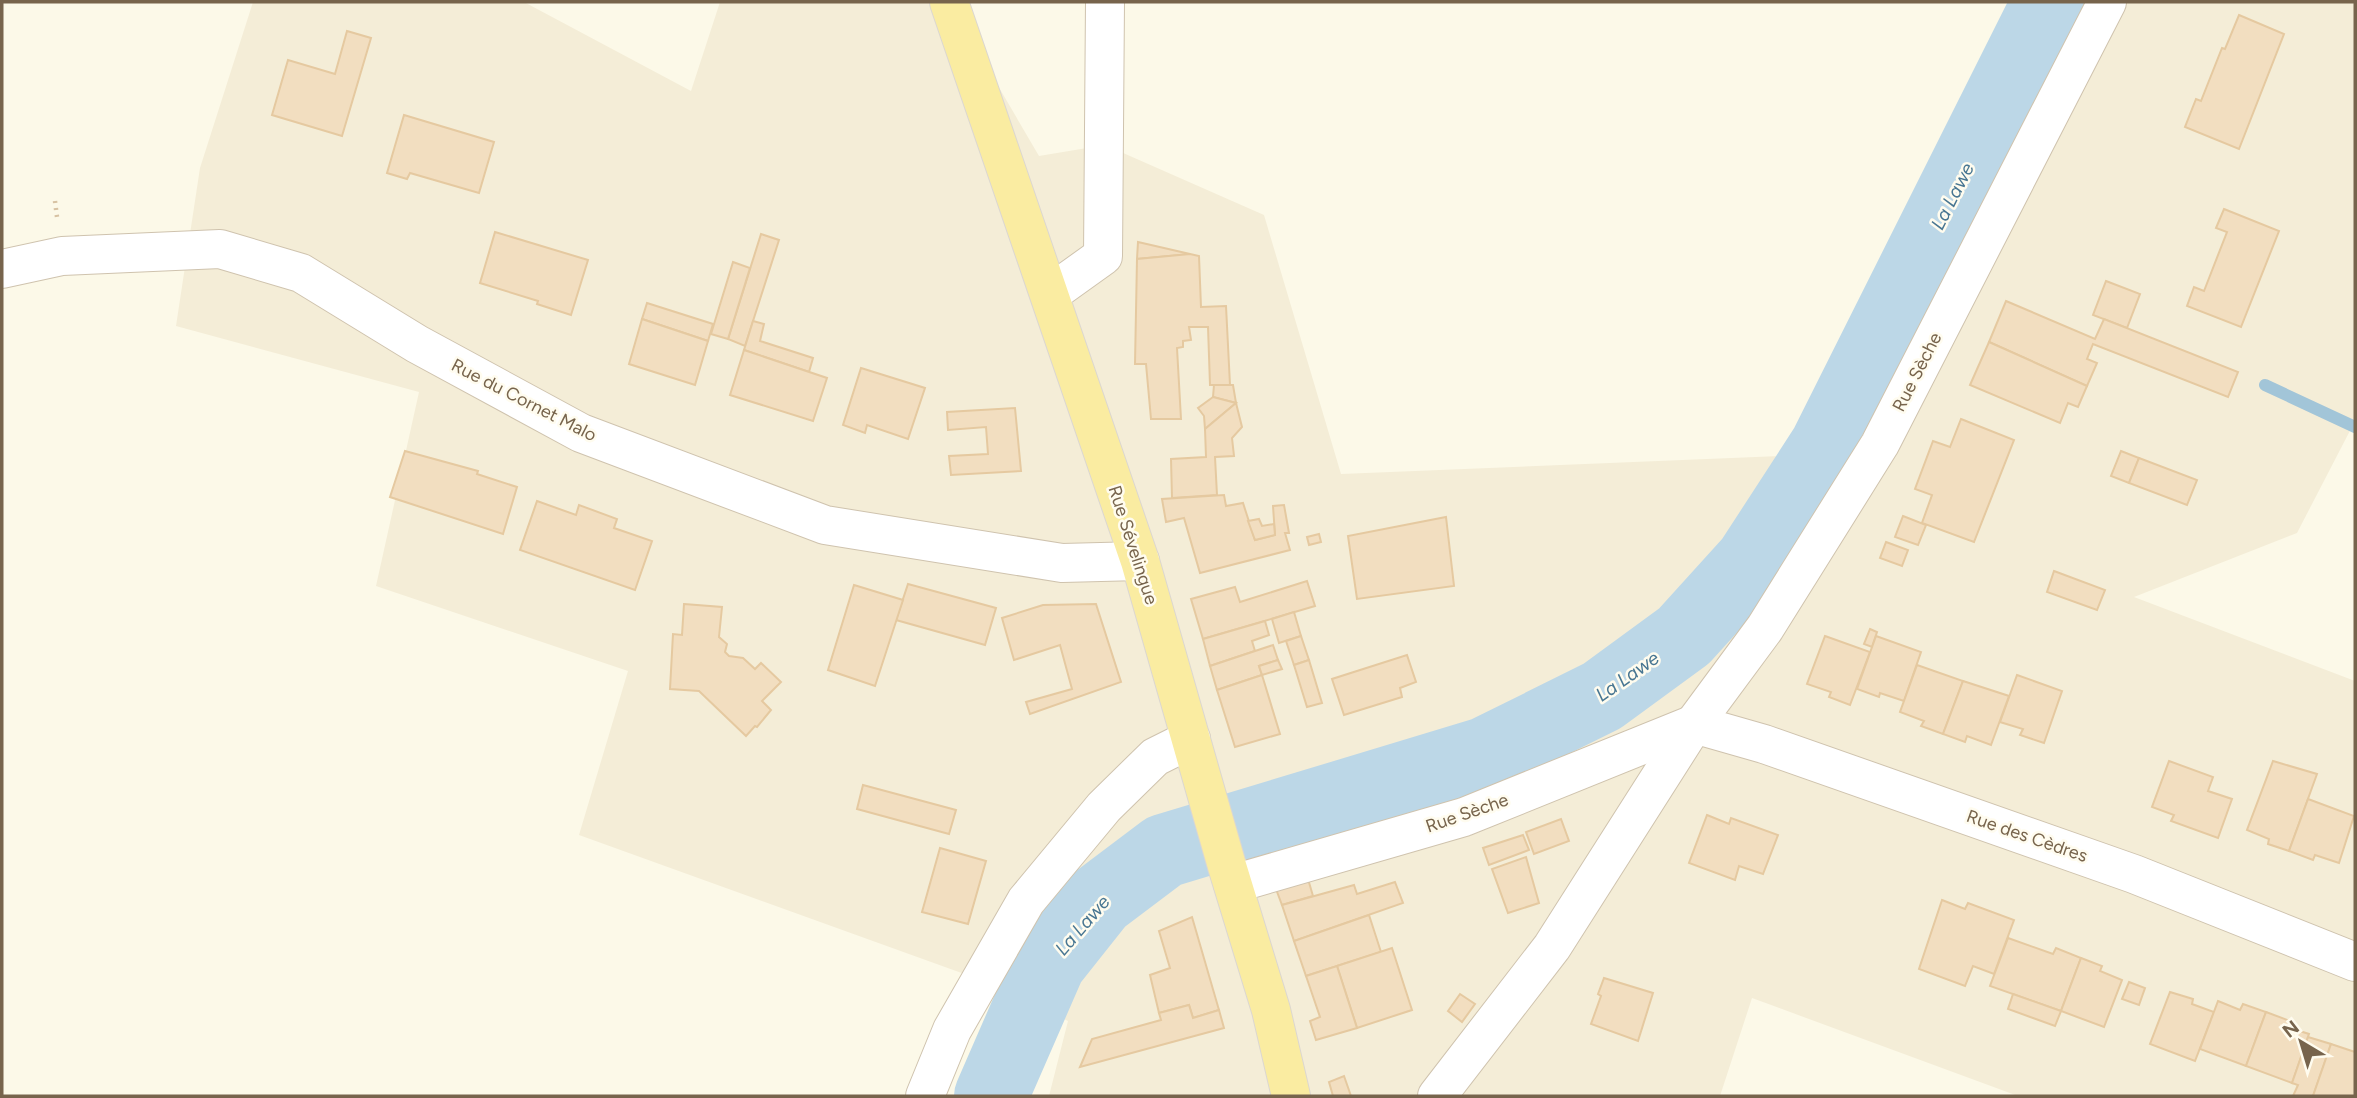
<svg xmlns="http://www.w3.org/2000/svg" width="2357" height="1098" viewBox="0 0 2357 1098" font-family="Figtree,sans-serif">
<style>
.residential{fill:#f4edd7}
.lines{fill:none;stroke-linecap:round;stroke-linejoin:round}
.stream{stroke:#a2c5d8;stroke-width:12}
.river{stroke:#bcd7e7;stroke-width:74}
.building{fill:#f2dec0;stroke:#e5c9a0;stroke-width:2}
.minor-casing{stroke:#cfc3ae;stroke-width:40}
.major-casing{stroke:#dcd7d0;stroke-width:40}
.path{stroke:#d7c2a2;stroke-width:4.5;stroke-dasharray:2 5;stroke-linecap:butt}
.minor{stroke:#fff;stroke-width:38}
.major{stroke:#faeca1;stroke-width:38}
.labels{text-anchor:middle;stroke-width:5;stroke-linejoin:round;paint-order:stroke}
.street-label{font-size:18px;fill:#77644c;stroke:#fffcef}
.water-label{font-size:19px;font-style:italic;fill:#487692;stroke:#fffcef}
</style>
<rect width="100%" height="100%" fill="#fcf9e8"/>
<polygon class="residential" points="253,2 524,2 691,91 720,2 949,2 1039,156 1105,145 1264,215 1341,474 1854,453 2120,2 2355,2 2355,421 2297,533 2134,597 2355,681 2355,1096 2018,1096 1752,998 1720,1096 1049,1096 1068,1021 981,980 579,835 628,671 376,586 419,392 176,326 200,168"/>
<g class="lines">
<polyline class="stream" points="2265,385 2355,427"/>
<polyline class="river" points="991,1096 1049,963 1099,900 1164,851 1485,754 1602,696 1684,636 1752,561 1826,447 2049,2"/>
</g>
<g class="building">
<polygon points="2239,15 2284,34 2239,149 2185,127 2196,99 2201,101 2222,48 2225,49"/>
<polygon points="347,31 371,38 342,136 272,115 288,60 335,74"/>
<polygon points="404,115 494,142 479,193 410,173 407,179 387,173"/>
<polygon points="2224,209 2279,231 2241,327 2187,306 2194,287 2204,291 2227,232 2216,228"/>
<polygon points="495,232 588,260 571,315 537,304 538,301 480,283"/>
<polygon points="761,234 779,240 745,346 728,339"/>
<polygon points="1138,242 1190,254 1137,259"/>
<polygon points="1190,254 1199,256 1201,307 1226,306 1230,385 1210,385 1208,327 1189,327 1191,340 1183,341 1183,347 1177,348 1181,419 1151,419 1146,364 1135,364 1137,259"/>
<polygon points="733,262 750,268 728,339 711,334"/>
<polygon points="2106,281 2140,294 2127,328 2093,315"/>
<polygon points="2006,301 2095,339 2104,319 2238,372 2228,397 2093,344 2087,359 2097,363 2087,386 1989,342"/>
<polygon points="647,303 713,324 708,341 642,319"/>
<polygon points="642,319 708,341 695,385 629,364"/>
<polygon points="753,321 764,324 760,341 813,358 809,372 744,350"/>
<polygon points="1989,342 2087,386 2078,407 2068,403 2060,423 1970,385"/>
<polygon points="744,350 827,378 813,421 730,395"/>
<polygon points="861,368 925,388 908,439 867,425 865,433 843,425"/>
<polygon points="1214,385 1233,385 1236,403 1213,397"/>
<polygon points="1213,397 1236,403 1205,429 1204,416 1198,408"/>
<polygon points="1236,403 1242,427 1232,438 1234,456 1215,457 1217,495 1172,498 1171,459 1206,457 1205,429"/>
<polygon points="1015,408 1021,471 951,475 949,456 988,454 986,427 948,430 947,412"/>
<polygon points="1961,419 2014,440 1974,542 1922,523 1932,495 1915,489 1933,441 1950,447"/>
<polygon points="405,451 478,471 477,474 517,487 503,534 390,497"/>
<polygon points="2121,451 2139,458 2129,483 2111,476"/>
<polygon points="2139,458 2197,480 2187,505 2129,483"/>
<polygon points="1224,495 1226,506 1243,503 1255,540 1275,535 1273,506 1284,505 1289,533 1285,533 1290,550 1200,573 1184,518 1166,522 1162,499"/>
<polygon points="537,501 576,515 579,505 617,519 614,528 652,541 635,590 520,550"/>
<polygon points="1903,516 1926,525 1918,545 1895,537"/>
<polygon points="1446,517 1454,586 1357,599 1348,536"/>
<polygon points="1259,519 1262,526 1274,524 1275,535 1255,540 1248,521"/>
<polygon points="1319,534 1321,542 1309,545 1307,537"/>
<polygon points="1886,542 1908,550 1902,566 1880,558"/>
<polygon points="2054,571 2105,590 2097,610 2047,592"/>
<polygon points="1307,581 1315,606 1203,639 1191,599 1235,587 1240,602"/>
<polygon points="908,584 996,608 985,645 896,620"/>
<polygon points="854,585 903,600 875,686 828,670"/>
<polygon points="684,604 722,607 719,637 727,644 725,652 729,656 743,658 755,669 761,663 781,682 762,701 771,710 757,727 755,726 746,736 699,691 670,689 673,634 682,635"/>
<polygon points="1096,604 1121,682 1030,714 1026,702 1072,689 1060,645 1014,660 1002,618 1043,605"/>
<polygon points="1294,612 1301,636 1279,643 1272,619"/>
<polygon points="1265,621 1269,635 1252,641 1255,651 1210,666 1203,639"/>
<polygon points="1870,629 1877,632 1872,647 1864,644"/>
<polygon points="1301,636 1309,660 1294,665 1286,641"/>
<polygon points="1825,636 1870,652 1850,705 1829,697 1831,692 1807,684"/>
<polygon points="1876,636 1921,652 1904,701 1880,693 1879,697 1857,689"/>
<polygon points="1273,645 1278,660 1259,666 1262,675 1217,690 1210,666"/>
<polygon points="1407,655 1416,682 1400,688 1402,697 1344,715 1332,679"/>
<polygon points="1278,660 1282,669 1262,675 1259,666"/>
<polygon points="1309,660 1322,703 1307,707 1294,665"/>
<polygon points="1917,665 1963,681 1943,734 1921,726 1924,721 1900,712"/>
<polygon points="1262,675 1280,734 1235,747 1217,690"/>
<polygon points="2017,675 2062,691 2044,743 2020,735 2023,729 2000,722"/>
<polygon points="1963,681 2009,696 1991,745 1967,736 1965,742 1943,734"/>
<polygon points="2169,761 2213,777 2208,791 2232,799 2218,838 2171,821 2174,815 2152,807"/>
<polygon points="2273,761 2317,774 2289,851 2268,844 2269,839 2247,830"/>
<polygon points="863,785 956,810 949,834 857,809"/>
<polygon points="2308,799 2354,816 2339,863 2315,855 2313,860 2289,851"/>
<polygon points="1707,815 1729,824 1731,818 1778,835 1763,874 1739,866 1735,880 1689,863"/>
<polygon points="1561,819 1569,841 1534,854 1526,832"/>
<polygon points="1523,835 1529,850 1489,865 1483,848"/>
<polygon points="940,848 986,861 968,924 922,912"/>
<polygon points="1526,857 1539,903 1508,913 1492,869"/>
<polygon points="1308,879 1313,896 1282,905 1276,889"/>
<polygon points="1395,882 1403,903 1294,941 1282,905 1354,885 1357,894"/>
<polygon points="1942,900 1965,909 1968,903 2014,920 1994,974 1973,966 1965,986 1919,969"/>
<polygon points="1369,915 1381,952 1306,976 1294,941"/>
<polygon points="1192,917 1219,1010 1193,1018 1189,1005 1159,1013 1150,975 1170,968 1159,931"/>
<polygon points="2008,938 2053,954 2056,948 2081,958 2061,1011 1990,986"/>
<polygon points="1392,948 1412,1010 1357,1028 1337,966"/>
<polygon points="2081,958 2102,966 2100,971 2122,980 2104,1027 2061,1011"/>
<polygon points="1337,966 1357,1028 1316,1040 1310,1021 1320,1017 1306,976"/>
<polygon points="1604,978 1653,993 1638,1041 1591,1024 1601,996 1598,994"/>
<polygon points="2129,982 2145,988 2139,1005 2122,999"/>
<polygon points="2170,992 2193,999 2192,1004 2214,1012 2195,1061 2150,1044"/>
<polygon points="1460,994 1475,1004 1462,1022 1448,1011"/>
<polygon points="2013,994 2061,1011 2055,1026 2008,1009"/>
<polygon points="2218,1001 2240,1010 2243,1004 2266,1012 2246,1066 2200,1049"/>
<polygon points="1189,1005 1193,1018 1219,1010 1224,1028 1080,1067 1092,1039 1161,1020 1159,1013"/>
<polygon points="2266,1012 2290,1021 2287,1027 2309,1034 2292,1083 2246,1066"/>
<polygon points="2308,1037 2331,1044 2313,1096 2293,1096 2298,1085 2292,1083"/>
<polygon points="2331,1044 2355,1052 2355,1096 2313,1096"/>
<polygon points="1344,1076 1351,1096 1333,1096 1329,1082"/>
</g>
<g class="lines">
<g class="minor-casing">
<g id="minor">
<polyline points="2,269 62,256 220,249 301,273 417,344 581,433 825,525 1062,563 1140,561"/>
<polyline points="1050,294 1103,256 1105,2"/>
<polyline points="1694,724 1764,744 2134,874 2355,962"/>
<polyline points="1233,884 1464,817 1694,724"/>
<polyline points="925,1096 952,1030 1026,901 1104,807 1155,757 1191,739"/>
<polyline points="1437,1096 1552,947 1694,724 1765,628 1880,444 2107,2"/>
</g>
</g>
<g class="major-casing">
<polyline id="major" points="949,2 1140,561 1227,866 1271,1010 1291,1096"/>
</g>
<polyline class="path" points="55,201 57,217"/>
<use href="#minor" class="minor"/>
<use href="#major" class="major"/>
</g>
<g class="labels">
<g class="street-label">
<text transform="translate(1917 372) rotate(-63)" y="6">Rue Sèche</text>
<text transform="translate(524 400) rotate(27)" y="6">Rue du Cornet Malo</text>
<text transform="translate(1133 545) rotate(72)" y="6">Rue Sévelingue</text>
<text transform="translate(1467 813) rotate(-19)" y="6">Rue Sèche</text>
<text transform="translate(2027 836) rotate(19)" y="6">Rue des Cèdres</text>
</g>
<g class="water-label">
<text transform="translate(1952 196) rotate(-63)" y="7">La Lawe</text>
<text transform="translate(1627 676) rotate(-35)" y="7">La Lawe</text>
<text transform="translate(1082 925) rotate(-49)" y="7">La Lawe</text>
</g>
</g>
<rect width="2357" height="1098" fill="none" stroke="#77644c" stroke-width="7"/>
<g transform="translate(2301 1042) rotate(322)" stroke="#fffcef" stroke-width="5" paint-order="stroke">
<path d="M0-5L12 26L0 18L-12 26Z" fill="#77644c"/>
<text y="-10" font-size="19" font-weight="bold" text-anchor="middle" fill="#77644c">N</text>
</g>
</svg>
